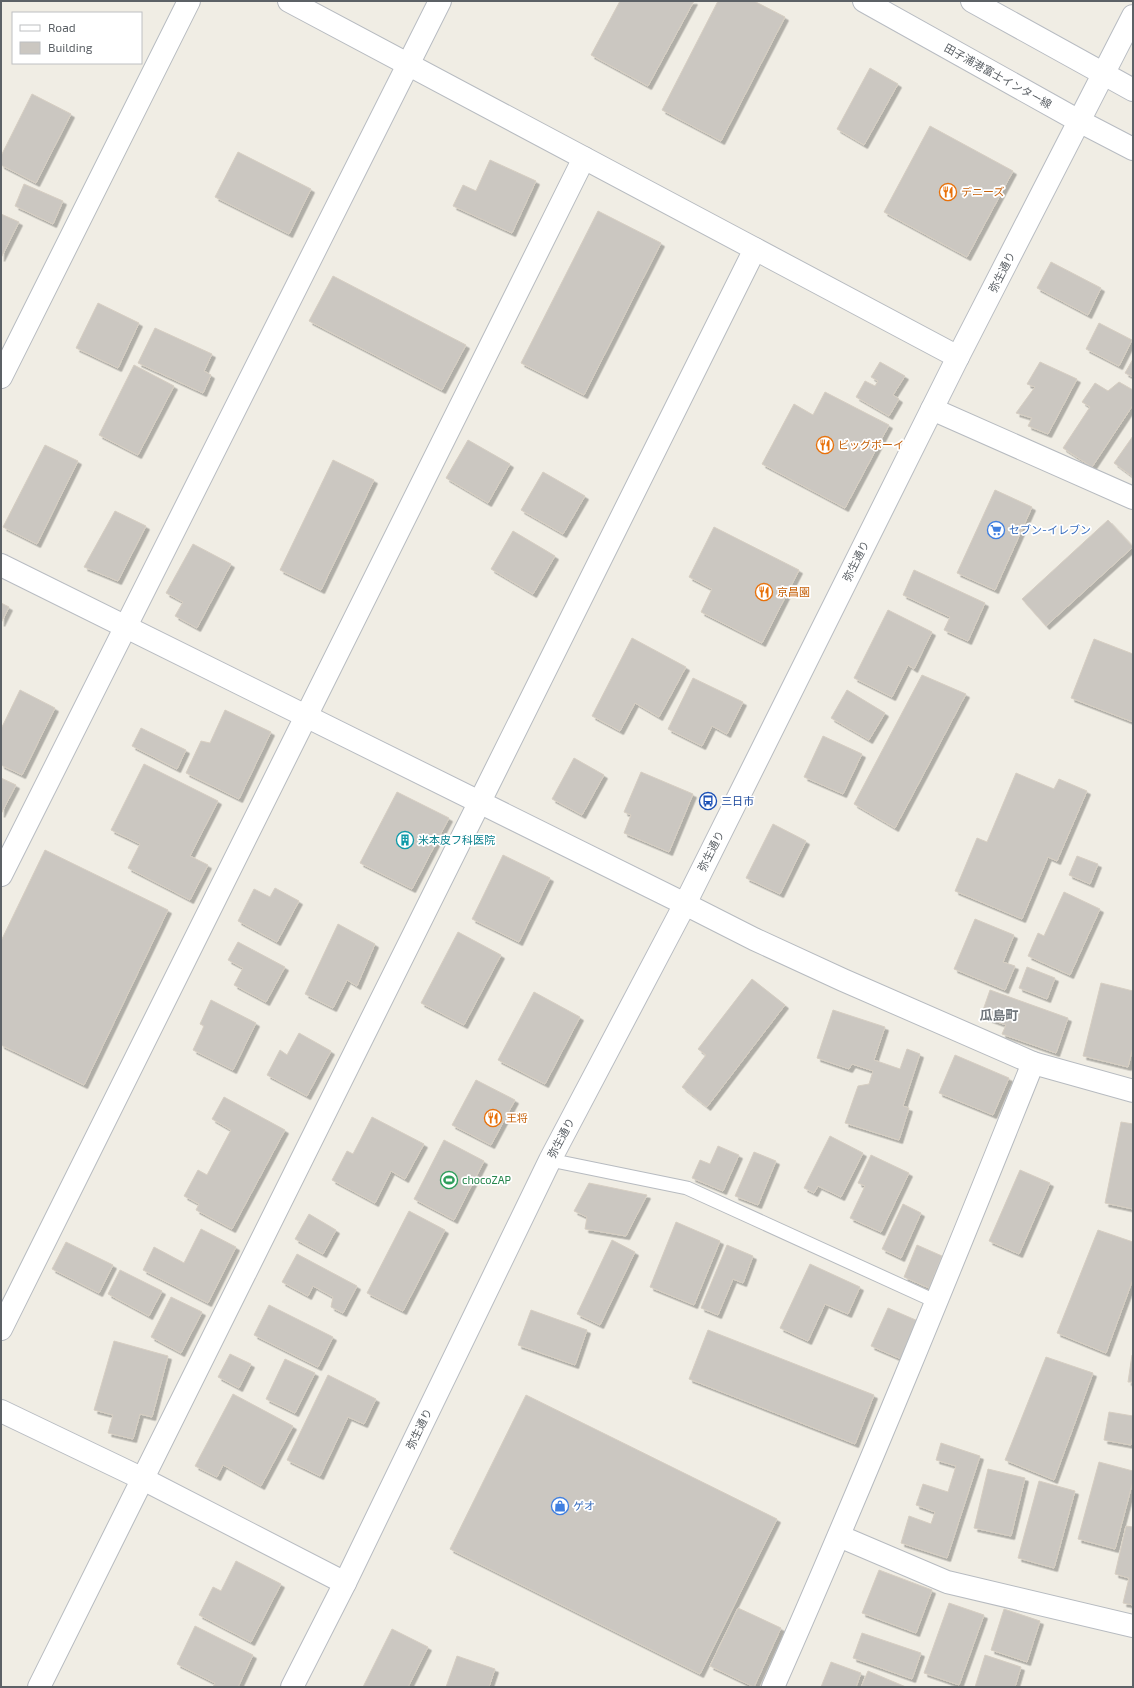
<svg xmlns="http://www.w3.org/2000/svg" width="1134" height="1688" viewBox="0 0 1134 1688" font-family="'Exo 2','Noto Sans JP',sans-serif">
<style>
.building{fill:#cbc7c1;stroke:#d6cec2;filter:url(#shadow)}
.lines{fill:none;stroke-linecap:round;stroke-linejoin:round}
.lane-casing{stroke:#b7bbc0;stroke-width:15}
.street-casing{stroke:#b7bbc0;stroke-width:24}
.secondary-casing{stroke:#b8bcc2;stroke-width:24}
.lane{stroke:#fff;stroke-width:13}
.street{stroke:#fff;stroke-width:22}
.secondary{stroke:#fff;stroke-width:22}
.labels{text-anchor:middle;stroke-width:3.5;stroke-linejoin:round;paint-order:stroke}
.street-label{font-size:11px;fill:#5c6166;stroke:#fff}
.food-label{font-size:11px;fill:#c56008;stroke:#fff;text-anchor:start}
.shop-label{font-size:11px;fill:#366cbe;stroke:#fff;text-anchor:start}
.transit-label{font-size:11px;fill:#164399;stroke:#fff;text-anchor:start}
.culture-label{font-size:11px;fill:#0d838f;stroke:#fff;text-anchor:start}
.leisure-label{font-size:11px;fill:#27864d;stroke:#fff;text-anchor:start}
.quarter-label{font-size:13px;font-weight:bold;fill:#6d7379;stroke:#fff}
</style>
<defs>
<filter id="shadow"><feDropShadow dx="3.5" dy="3.5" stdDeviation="0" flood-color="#0004"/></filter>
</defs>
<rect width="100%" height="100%" fill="#f0ede4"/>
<g class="building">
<polygon points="620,1 694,1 648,86 591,55"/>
<polygon points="718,1 754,1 785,17 721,141 662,110"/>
<polygon points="870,68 898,84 864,145 837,129"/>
<polygon points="32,94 71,114 36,183 1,165 1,156"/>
<polygon points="930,126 1013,171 967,257 884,212"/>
<polygon points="238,152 311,189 289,234 215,197"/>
<polygon points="490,160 536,181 512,233 453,206 463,185 476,191"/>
<polygon points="24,184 63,201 53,224 15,206"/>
<polygon points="598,211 661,243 584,395 521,363"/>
<polygon points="1,214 19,222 1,258"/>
<polygon points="1051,262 1101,288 1088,315 1037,288"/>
<polygon points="333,276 466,345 442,390 309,321"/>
<polygon points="98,303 139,323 118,368 76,348"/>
<polygon points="1099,323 1132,340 1119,366 1086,349"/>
<polygon points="155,328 212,354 204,371 211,375 203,393 138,363"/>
<polygon points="1133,359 1133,377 1125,373"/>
<polygon points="880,362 905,376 893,395 899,399 889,416 856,397 865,381 875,386 878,381 871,377"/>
<polygon points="1040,362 1077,379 1048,434 1028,426 1032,418 1016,413 1035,387 1027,384"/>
<polygon points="134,365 174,386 138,455 99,435"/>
<polygon points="1119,382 1133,390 1133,405 1092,467 1063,448 1090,407 1082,402 1095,383 1108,391"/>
<polygon points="825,392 889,425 845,508 762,464 794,404 813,415"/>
<polygon points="1133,436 1133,477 1114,463"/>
<polygon points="468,440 510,464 488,503 446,478"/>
<polygon points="45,445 78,461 37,544 3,527"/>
<polygon points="333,460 374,480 321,590 280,570"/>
<polygon points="543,472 585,496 563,534 521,510"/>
<polygon points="995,490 1032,507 995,590 957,573"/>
<polygon points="115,511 146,526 118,581 84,567"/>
<polygon points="1108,520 1133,547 1046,626 1022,599"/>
<polygon points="714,527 799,570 762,643 701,612 712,589 689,577"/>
<polygon points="513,531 555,556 533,594 491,569"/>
<polygon points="193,544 231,564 197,628 175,616 183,602 166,593"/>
<polygon points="914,570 985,603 968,641 944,630 950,617 903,595"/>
<polygon points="1,603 9,607 1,623"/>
<polygon points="888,610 932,632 914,669 908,665 892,697 854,678"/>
<polygon points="632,638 686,667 659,717 635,703 620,731 592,716"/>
<polygon points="1094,639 1133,654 1133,722 1071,698"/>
<polygon points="922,675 966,694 895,828 854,804"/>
<polygon points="693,678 743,702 727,734 712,726 702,746 668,729"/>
<polygon points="20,690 55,708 22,775 1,765 1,729"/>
<polygon points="847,690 885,713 869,740 831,718"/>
<polygon points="225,710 271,732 239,799 186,773 201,741 210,743"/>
<polygon points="141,728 186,750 177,769 132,746"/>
<polygon points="823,736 862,754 843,794 804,777"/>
<polygon points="574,758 604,775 582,815 552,799"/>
<polygon points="144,764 218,801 190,856 208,865 190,900 128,868 140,844 111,830"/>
<polygon points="641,772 693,794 669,852 624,833 631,815 624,812"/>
<polygon points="1016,773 1054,789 1059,779 1087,791 1057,861 1048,857 1022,919 955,891 977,838 987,842"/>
<polygon points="1,778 16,785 1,814"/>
<polygon points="397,792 449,818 412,889 360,863"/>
<polygon points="773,824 806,841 780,894 746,878"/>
<polygon points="45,850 168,910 84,1085 1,1045 1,941"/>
<polygon points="503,855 550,878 519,942 472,919"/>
<polygon points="1077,856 1098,864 1090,884 1069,875"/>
<polygon points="275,888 299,901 277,942 238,921 254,889 270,897"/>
<polygon points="1064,892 1100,909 1070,975 1028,956 1038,933 1044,936"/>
<polygon points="975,919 1014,935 1003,962 1015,966 1005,990 954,969"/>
<polygon points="338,924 375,944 357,986 347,980 333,1008 305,994"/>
<polygon points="458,932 501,955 464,1025 421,1003"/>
<polygon points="238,942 285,967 266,1002 234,985 243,968 228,960"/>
<polygon points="1027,967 1055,978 1047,999 1019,988"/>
<polygon points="752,979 785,1005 707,1107 682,1087 706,1055 698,1049"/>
<polygon points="1101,983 1133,991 1133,1047 1128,1067 1083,1056"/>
<polygon points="990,990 1068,1018 1056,1053 1002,1034 1006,1025 981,1016"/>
<polygon points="534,992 580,1017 545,1084 498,1060"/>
<polygon points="211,1000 256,1023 233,1070 193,1050 204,1026 200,1024"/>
<polygon points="833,1010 885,1027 874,1060 900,1069 907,1049 920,1054 903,1106 909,1108 899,1140 845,1123 858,1086 869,1084 873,1071 852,1064 849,1069 817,1058"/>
<polygon points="299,1033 331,1051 307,1096 267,1075 280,1050 287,1055"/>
<polygon points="955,1055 1009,1078 993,1115 939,1093"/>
<polygon points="476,1080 515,1100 491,1145 452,1125"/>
<polygon points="224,1097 285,1130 232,1229 196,1210 199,1204 184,1196 198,1170 207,1175 231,1130 212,1119"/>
<polygon points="372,1117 424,1144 405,1179 391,1171 375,1203 332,1180 347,1151 353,1154"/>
<polygon points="1121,1122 1133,1124 1133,1209 1105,1203"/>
<polygon points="830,1136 863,1153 841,1197 818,1186 814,1193 804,1188"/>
<polygon points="444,1140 484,1161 454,1220 414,1199"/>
<polygon points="718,1146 739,1155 723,1191 692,1178 700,1160 710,1164"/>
<polygon points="754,1152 776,1161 758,1205 735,1196"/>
<polygon points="871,1155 909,1173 881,1232 850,1218 865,1186 858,1183"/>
<polygon points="1020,1170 1050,1183 1019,1254 989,1241"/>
<polygon points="589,1183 647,1195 626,1236 585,1229 587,1217 574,1211"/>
<polygon points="903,1204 921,1213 901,1258 882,1249"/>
<polygon points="409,1211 445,1230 403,1311 367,1293"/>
<polygon points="309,1214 336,1230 323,1254 295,1239"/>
<polygon points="676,1222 720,1241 694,1305 650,1287"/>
<polygon points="201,1229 236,1247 208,1303 143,1270 154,1247 184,1263"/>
<polygon points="1098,1230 1133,1242 1133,1279 1106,1353 1057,1333"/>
<polygon points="612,1240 635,1252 600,1325 577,1314"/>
<polygon points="66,1242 113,1265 99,1293 52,1269"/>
<polygon points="727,1245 753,1256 743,1283 733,1279 718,1315 701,1308"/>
<polygon points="917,1245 942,1256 929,1288 904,1277"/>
<polygon points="297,1254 357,1286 343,1313 331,1307 333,1297 313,1286 308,1296 282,1282"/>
<polygon points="810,1264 860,1287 848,1314 825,1304 808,1341 780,1328"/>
<polygon points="120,1270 162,1291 149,1316 108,1294"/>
<polygon points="171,1297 202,1312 181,1353 151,1337"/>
<polygon points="269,1305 333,1337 318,1367 254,1335"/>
<polygon points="888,1308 918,1321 901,1359 871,1346"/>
<polygon points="531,1310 587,1330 575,1365 518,1345"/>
<polygon points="708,1330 874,1395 855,1444 689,1379"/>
<polygon points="114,1341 168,1356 152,1417 140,1414 133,1439 108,1433 113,1415 94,1410"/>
<polygon points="230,1354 251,1364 239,1388 218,1377"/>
<polygon points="1132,1355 1133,1355 1133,1382 1128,1382"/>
<polygon points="1046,1357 1093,1373 1054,1480 1005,1460"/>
<polygon points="285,1359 315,1373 295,1413 266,1399"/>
<polygon points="328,1375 376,1399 364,1424 348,1417 320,1476 287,1460"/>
<polygon points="233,1394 293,1426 261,1486 223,1465 217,1477 195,1466"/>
<polygon points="526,1395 777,1519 700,1674 450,1549"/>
<polygon points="1109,1412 1133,1416 1133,1433 1131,1445 1104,1440"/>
<polygon points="941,1443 980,1456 947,1558 901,1543 909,1516 931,1524 935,1512 916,1505 923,1484 948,1492 956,1466 936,1460"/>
<polygon points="1099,1462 1133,1471 1133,1481 1115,1549 1078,1539"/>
<polygon points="988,1469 1025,1478 1011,1536 974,1528"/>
<polygon points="1039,1481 1075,1491 1054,1568 1018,1558"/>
<polygon points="1126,1526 1133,1527 1133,1605 1123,1603 1129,1578 1115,1574"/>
<polygon points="236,1561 281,1584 251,1642 199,1615 213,1587 221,1591"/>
<polygon points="879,1570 932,1590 916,1633 862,1613"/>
<polygon points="949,1603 984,1615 959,1685 924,1673"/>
<polygon points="738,1608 781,1628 754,1687 710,1666"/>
<polygon points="1004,1609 1040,1621 1027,1662 991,1650"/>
<polygon points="195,1626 253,1655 238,1687 213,1687 215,1683 177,1664"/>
<polygon points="392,1629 428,1647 408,1687 363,1687"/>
<polygon points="862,1633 921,1653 912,1679 853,1658"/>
<polygon points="985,1655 1021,1667 1015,1687 975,1687"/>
<polygon points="457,1656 495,1669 489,1687 446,1687"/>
<polygon points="831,1662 861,1673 856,1687 821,1687"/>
<polygon points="868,1671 906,1687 861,1687"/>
</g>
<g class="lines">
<g class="lane-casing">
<polyline id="lane" points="550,1160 687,1188 937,1302"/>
</g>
<g class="street-casing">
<g id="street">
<polyline points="289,1 958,357"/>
<polyline points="1,377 189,1"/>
<polyline points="932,409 1133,498"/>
<polyline points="685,904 754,939 843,980 1033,1063 1133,1091"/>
<polyline points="1,1329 584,158"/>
<polyline points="839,1536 947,1582 1133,1626"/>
<polyline points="39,1687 755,249"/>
<path d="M 773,1687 C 864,1481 949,1272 1033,1063"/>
</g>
</g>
<g class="secondary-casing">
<g id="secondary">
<polyline points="864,1 1079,121 1133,149"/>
<polyline points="972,1 1133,90"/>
<polyline points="1,565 685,904"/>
<polyline points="1,875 440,1"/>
<polyline points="1,1411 143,1479 345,1583"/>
<polyline points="292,1687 345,1583 550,1160 685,904 958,357 1133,16"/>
</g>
</g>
<use href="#lane" class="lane"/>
<use href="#street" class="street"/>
<use href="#secondary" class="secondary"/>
</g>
<defs>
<g id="restaurant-ring" transform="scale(0.9)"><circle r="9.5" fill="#fff" stroke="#e8710a" stroke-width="1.5"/><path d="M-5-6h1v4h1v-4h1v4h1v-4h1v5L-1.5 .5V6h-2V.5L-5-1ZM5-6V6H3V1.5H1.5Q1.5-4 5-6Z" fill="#e8710a"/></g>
<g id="supermarket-ring" transform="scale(0.9)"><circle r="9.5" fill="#fff" stroke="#3f7fe0" stroke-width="1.5"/><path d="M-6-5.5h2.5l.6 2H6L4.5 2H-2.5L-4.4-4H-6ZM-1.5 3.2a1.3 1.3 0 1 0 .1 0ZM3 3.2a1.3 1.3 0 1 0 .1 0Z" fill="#3f7fe0"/></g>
<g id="bus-ring" transform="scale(0.9)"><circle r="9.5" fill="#fff" stroke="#1a4fb4" stroke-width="1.5"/><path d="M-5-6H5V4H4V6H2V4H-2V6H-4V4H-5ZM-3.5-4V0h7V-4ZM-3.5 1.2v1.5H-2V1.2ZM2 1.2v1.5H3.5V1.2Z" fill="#1a4fb4"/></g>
<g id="building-ring" transform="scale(0.9)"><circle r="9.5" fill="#fff" stroke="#0f9aa8" stroke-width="1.5"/><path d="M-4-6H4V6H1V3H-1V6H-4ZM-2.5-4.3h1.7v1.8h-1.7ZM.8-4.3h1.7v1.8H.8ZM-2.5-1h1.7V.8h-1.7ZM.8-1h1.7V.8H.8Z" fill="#0f9aa8"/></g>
<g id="stadium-ring" transform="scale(0.9)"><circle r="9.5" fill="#fff" stroke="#2e9e5b" stroke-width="1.5"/><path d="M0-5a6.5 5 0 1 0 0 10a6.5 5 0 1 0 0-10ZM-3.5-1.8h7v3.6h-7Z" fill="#2e9e5b"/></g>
<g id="shop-ring" transform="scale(0.9)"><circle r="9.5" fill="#fff" stroke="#3f7fe0" stroke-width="1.5"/><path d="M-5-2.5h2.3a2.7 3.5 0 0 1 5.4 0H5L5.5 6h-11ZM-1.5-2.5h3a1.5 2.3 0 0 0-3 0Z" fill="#3f7fe0"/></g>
</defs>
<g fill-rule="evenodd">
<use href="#restaurant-ring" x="948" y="192"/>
<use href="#restaurant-ring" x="825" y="445"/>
<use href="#supermarket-ring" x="996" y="530"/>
<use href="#restaurant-ring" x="764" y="592"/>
<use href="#bus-ring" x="708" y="801"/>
<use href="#building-ring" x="405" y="840"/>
<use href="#restaurant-ring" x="493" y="1118"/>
<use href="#stadium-ring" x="449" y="1180"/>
<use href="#shop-ring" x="560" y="1506"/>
</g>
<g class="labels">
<g class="street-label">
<text transform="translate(998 76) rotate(29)" y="4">田子浦港富士インター線</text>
<text transform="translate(1002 272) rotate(-63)" y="4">弥生通り</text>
<text transform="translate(856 561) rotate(-63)" y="4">弥生通り</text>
<text transform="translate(711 851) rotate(-63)" y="4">弥生通り</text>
<text transform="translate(561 1138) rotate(-62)" y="4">弥生通り</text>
<text transform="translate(419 1429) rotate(-64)" y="4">弥生通り</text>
</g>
<g class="food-label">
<text x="961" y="196">デニーズ</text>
<text x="838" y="449">ビッグボーイ</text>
<text x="777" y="596">京昌園</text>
<text x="506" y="1122">王将</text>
</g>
<g class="shop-label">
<text x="1009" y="534">セブン-イレブン</text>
<text x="573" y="1510">ゲオ</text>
</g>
<g class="transit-label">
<text x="721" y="805">三日市</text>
</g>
<g class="culture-label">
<text x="418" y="844">米本皮フ科医院</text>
</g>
<g class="leisure-label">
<text x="462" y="1184">chocoZAP</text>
</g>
<g class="quarter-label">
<text x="999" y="1020">瓜島町</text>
</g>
</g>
<rect width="1134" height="1688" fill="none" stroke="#5c6166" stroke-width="4"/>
<rect x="12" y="12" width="130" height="52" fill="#ffffff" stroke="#bec0c2"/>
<rect x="20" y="25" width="20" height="6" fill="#ffffff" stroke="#bec0c2"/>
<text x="48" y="32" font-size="12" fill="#5c6166">Road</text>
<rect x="20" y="42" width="20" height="12" fill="#cbc7c1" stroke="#bec0c2"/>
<text x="48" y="52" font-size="12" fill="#5c6166">Building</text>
</svg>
